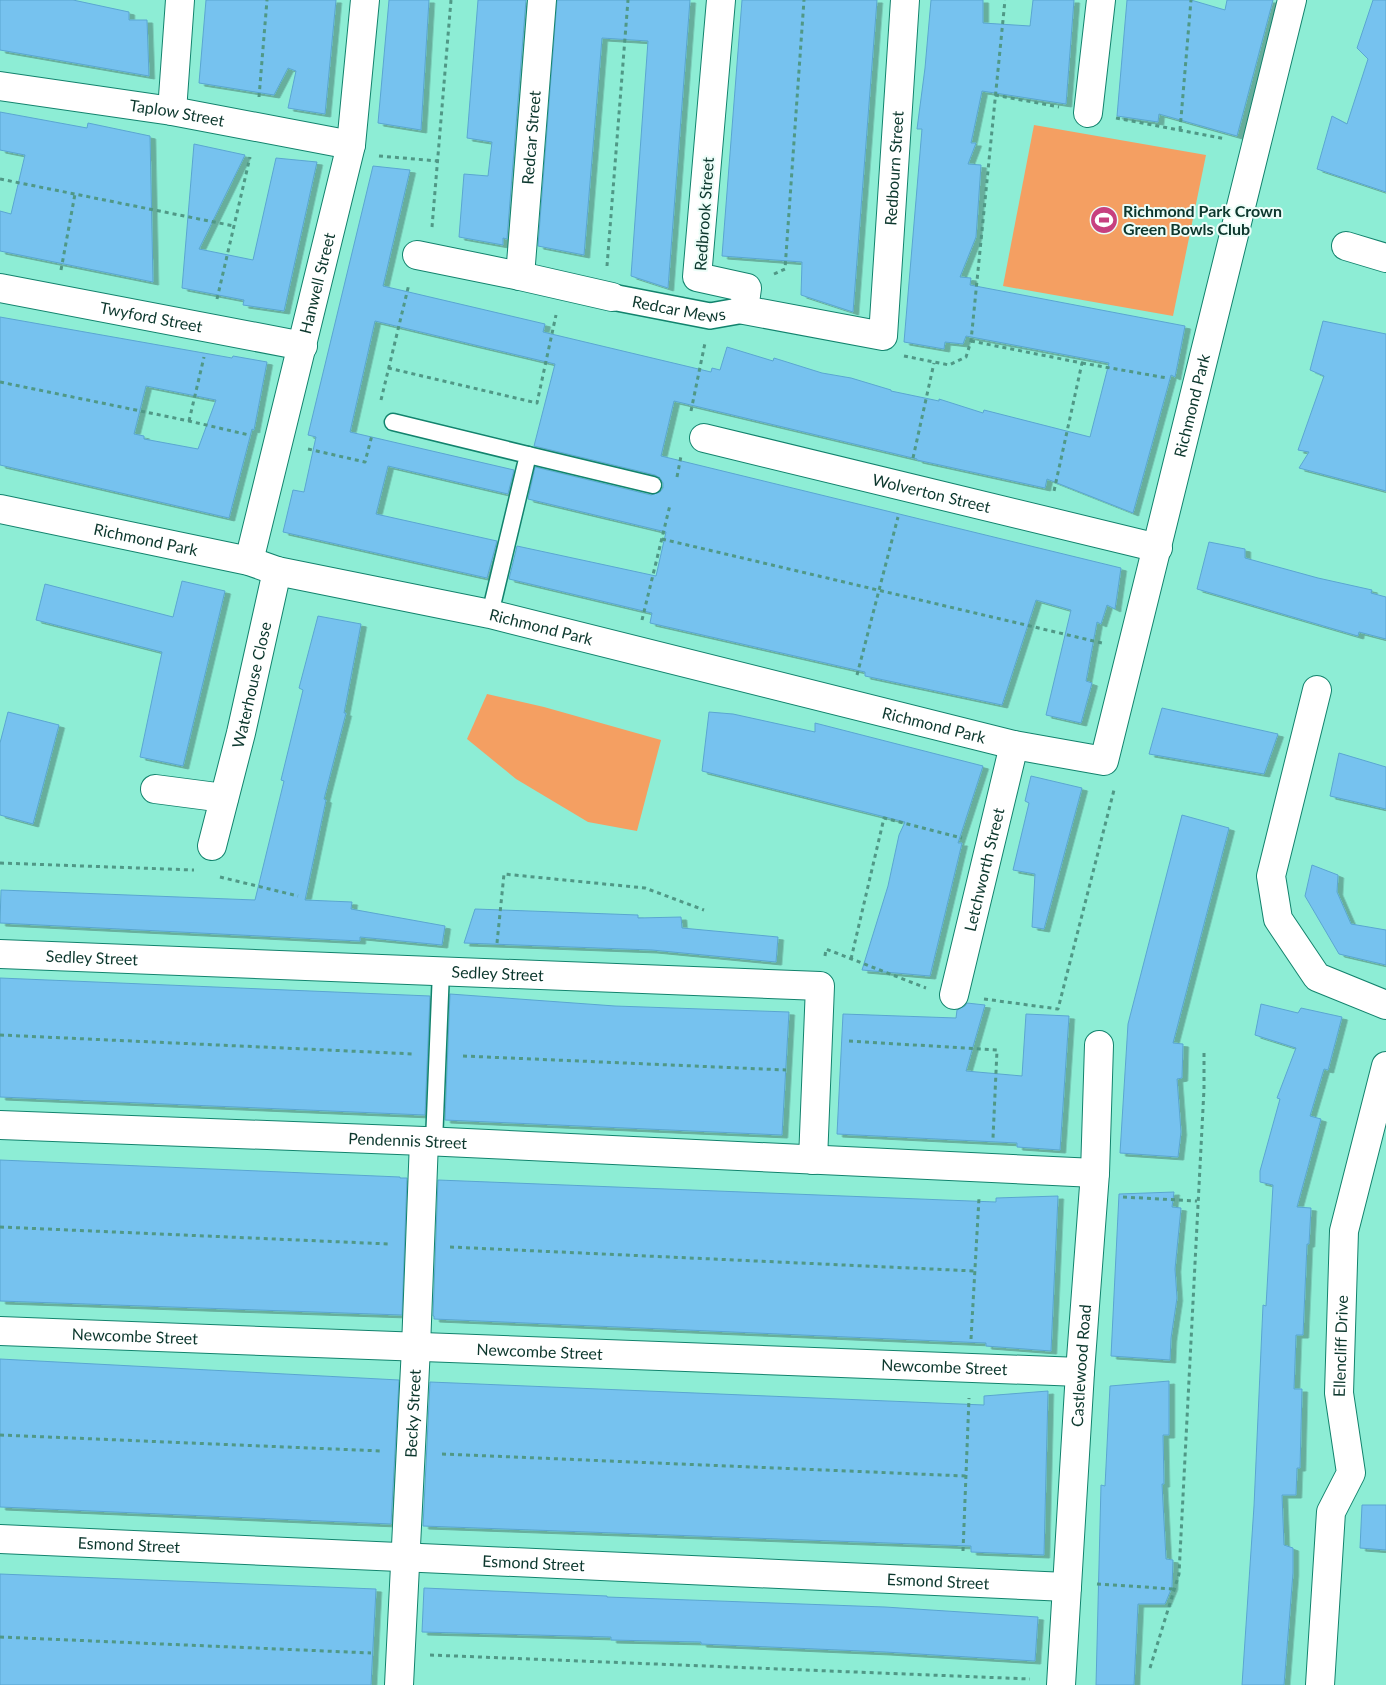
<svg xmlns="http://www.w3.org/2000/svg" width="1386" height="1685" viewBox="0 0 1386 1685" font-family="Lato,sans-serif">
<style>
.green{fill:#f49f62}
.building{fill:#76c2ef;stroke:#5aa6d1;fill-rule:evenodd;filter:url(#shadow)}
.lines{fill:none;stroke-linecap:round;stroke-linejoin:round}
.service-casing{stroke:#12836d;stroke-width:19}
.pedestrian-casing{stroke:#12836d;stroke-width:28}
.minor-casing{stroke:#12836d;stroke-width:30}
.path{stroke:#509886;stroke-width:3;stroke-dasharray:4 4;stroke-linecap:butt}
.service{stroke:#fff;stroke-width:16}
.pedestrian{stroke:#fff;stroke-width:25}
.minor{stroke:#fff;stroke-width:28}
.labels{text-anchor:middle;stroke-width:4;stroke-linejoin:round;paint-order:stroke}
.street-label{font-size:16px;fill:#0c372d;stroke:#ecfdf8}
.poi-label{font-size:16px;font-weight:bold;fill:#0c372d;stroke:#ecfdf8;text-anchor:start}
</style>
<defs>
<filter id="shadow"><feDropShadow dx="5.5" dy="3" stdDeviation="0" flood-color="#0004"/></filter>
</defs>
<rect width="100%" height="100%" fill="#8dedd5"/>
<g class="green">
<polygon points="1034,125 1206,155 1173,316 1003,286"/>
<polygon points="487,694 544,707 661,740 637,831 588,822 516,779 467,739"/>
</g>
<g class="building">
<polygon points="0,0 73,0 129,12 129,20 147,20 149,76 0,50"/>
<polygon points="206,0 336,0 325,114 288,108 296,71 288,68 274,95 199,83"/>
<polygon points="389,0 429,0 421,130 378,123"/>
<polygon points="478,0 526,0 507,239 503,238 503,245 459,237 464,174 488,176 492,142 467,138"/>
<polygon points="557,0 690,0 668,288 631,276 648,41 602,38 584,255 538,246"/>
<polygon points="742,0 877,0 853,312 801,295 802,262 722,256"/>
<polygon points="931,0 983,0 983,23 1030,26 1033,0 1074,0 1066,104 982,91 971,143 976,143 968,164 981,165 976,237 960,277 971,278 970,285 1185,326 1175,377 1171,375 1133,513 1047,479 1045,488 917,460 917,459 674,401 661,456 1121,568 1115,609 1107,605 1101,624 1097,622 1086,681 1092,683 1081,723 1046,715 1071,610 1036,600 1002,705 865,676 865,672 650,623 652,613 509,579 517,546 656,576 666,532 528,499 535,467 651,495 660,492 663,488 663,483 660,478 655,475 534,446 555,364 475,345 375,321 350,432 514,470 508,494 388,466 376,514 497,541 487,578 283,532 293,490 304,492 316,437 308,435 373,166 410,170 383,286 545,324 543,332 711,372 712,368 720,370 727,347 773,361 774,358 822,373 851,378 891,390 891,391 939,401 939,399 983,413 984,410 1090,437 1109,363 966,336 963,344 945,342 944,349 904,342 922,129 917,129 925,68"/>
<polygon points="1127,0 1191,0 1225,10 1227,0 1273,0 1237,136 1159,114 1158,122 1117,116"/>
<polygon points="1373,0 1386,0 1386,192 1317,169 1332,116 1347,124 1368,59 1357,48"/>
<polygon points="0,112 87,128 88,123 150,136 153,282 0,251 0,211 11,214 25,155 0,150"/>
<polygon points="194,144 245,155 199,249 253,260 276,158 317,162 284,311 243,305 244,300 182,288"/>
<path d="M 0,317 L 232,358 L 233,356 L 267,362 L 254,430 L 252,429 L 229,518 L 0,465 ZM 146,386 L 216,400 L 198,449 L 144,439 L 144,436 L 134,434 Z"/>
<polygon points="1323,321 1386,334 1386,491 1299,468 1309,452 1298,450 1324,376 1310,370"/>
<polygon points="1209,542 1245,549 1245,558 1318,578 1372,590 1371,593 1386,597 1386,639 1359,632 1358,636 1197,589"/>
<polygon points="182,581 225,591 183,766 140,757 162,652 36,620 45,584 173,617"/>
<polygon points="318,616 361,624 344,713 346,713 324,799 326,800 305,900 352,902 351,909 445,926 442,945 360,937 360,941 0,923 1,890 255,900 284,781 281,780 303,690 299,688"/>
<polygon points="1162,708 1278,734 1264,774 1149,754"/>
<polygon points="8,712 59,725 33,824 0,815 0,743"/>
<polygon points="709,712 733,714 815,732 815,723 983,766 958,843 962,843 930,976 862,970 888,886 899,835 905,822 702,771"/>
<polygon points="1339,753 1386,767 1386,809 1330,796"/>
<polygon points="1031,776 1082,788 1044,929 1032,927 1035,874 1013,870 1029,803 1025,801"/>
<polygon points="1182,815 1229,828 1173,1043 1183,1044 1182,1078 1177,1079 1181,1132 1178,1157 1120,1153 1128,1024"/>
<polygon points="1312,865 1338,875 1337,892 1351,924 1386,930 1386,965 1339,954 1305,896"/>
<polygon points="475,909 638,915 638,918 681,917 682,928 778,937 776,962 652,950 464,943"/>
<polygon points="0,978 430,996 425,1115 0,1097"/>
<polygon points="450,994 615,1006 789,1012 782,1135 445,1120"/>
<polygon points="967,1003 985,1005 966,1071 1022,1076 1026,1014 1069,1016 1060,1150 1017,1147 1017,1143 837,1134 843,1014 956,1018 957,1010 965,1006"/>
<polygon points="1261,1004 1298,1013 1301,1008 1342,1017 1328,1070 1324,1069 1310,1116 1321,1119 1297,1207 1311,1208 1309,1244 1307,1244 1303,1335 1296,1335 1294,1389 1302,1389 1300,1468 1297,1468 1296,1495 1282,1495 1284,1545 1293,1548 1293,1573 1284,1685 1242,1685 1254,1506 1263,1305 1266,1306 1273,1185 1260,1182 1260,1171 1280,1099 1277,1098 1296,1048 1255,1035"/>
<polygon points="0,1160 400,1177 400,1178 407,1178 402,1315 0,1301"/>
<polygon points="438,1180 996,1202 996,1198 1058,1196 1051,1351 986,1346 986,1343 434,1319 434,1316 433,1316"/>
<polygon points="1174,1192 1172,1207 1181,1208 1175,1269 1177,1298 1171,1338 1170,1360 1111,1356 1119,1194"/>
<polygon points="0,1359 399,1380 391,1524 0,1507"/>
<polygon points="1169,1381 1169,1435 1163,1435 1164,1484 1162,1484 1166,1559 1173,1560 1172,1587 1165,1604 1138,1604 1134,1685 1096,1685 1101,1485 1105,1486 1110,1386"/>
<polygon points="430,1382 984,1405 984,1396 1048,1391 1044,1555 971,1552 971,1546 423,1526"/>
<polygon points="1362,1505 1386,1505 1386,1550 1360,1548"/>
<polygon points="0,1574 376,1589 371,1685 0,1685"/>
<polygon points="424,1588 607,1596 607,1597 885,1607 1038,1617 1035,1661 885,1652 701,1644 701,1642 611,1640 611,1637 422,1632"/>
</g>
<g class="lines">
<g class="service-casing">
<g id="service">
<polyline points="393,422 528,455 490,614"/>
<polyline points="528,455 653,485"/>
<polyline points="434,1142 441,971"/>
</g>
</g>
<g class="pedestrian-casing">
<g id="pedestrian">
<path id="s1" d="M 612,297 L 710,316 L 744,310"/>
</g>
</g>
<g class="minor-casing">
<g id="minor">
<path id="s2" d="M 721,0 L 697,277 L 747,288 L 744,310 L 883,336 L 905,0"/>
<path id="s3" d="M 0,86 L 172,111 L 351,145"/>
<polyline points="172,111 180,0"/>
<polyline points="1088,113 1101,0"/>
<polyline points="1346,246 1386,258"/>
<polyline points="417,255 520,276 612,297"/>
<path id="s4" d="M 520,276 L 542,0"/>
<path id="s5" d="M 0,288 L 303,346"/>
<path id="s6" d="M 704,438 L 1158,548"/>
<path id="s7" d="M 0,509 L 249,561 L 277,571 L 490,614 L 1014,745 L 1104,761 L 1292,0"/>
<path id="s8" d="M 249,561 L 351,145 L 365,0"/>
<polyline points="1317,690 1271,876 1278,919 1317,977 1386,1005"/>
<polyline points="155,789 224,798"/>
<path id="s9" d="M 212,846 L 241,733 L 277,571"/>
<path id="s10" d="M 0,954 L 820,986 L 813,1160"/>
<path id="s11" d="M 954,995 L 1014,745"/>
<path id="s12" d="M 0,1125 L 424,1141 L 1095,1173"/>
<path id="s13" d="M 0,1331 L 1080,1372"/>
<path id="s14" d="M 0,1539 L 1067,1587"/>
<path id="s15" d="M 399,1685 L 416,1347 L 424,1141"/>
<path id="s16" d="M 1061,1685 L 1080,1372 L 1095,1173 L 1099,1045"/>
<path id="s17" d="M 1320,1685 L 1331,1512 L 1351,1473 L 1339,1393 L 1344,1231 L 1386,1066"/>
</g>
</g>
<g class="path">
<polyline points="995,95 1059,107"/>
<polyline points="259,97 267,0"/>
<polyline points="1116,118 1226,139"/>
<polyline points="1180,130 1191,0"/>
<polyline points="379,156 438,161"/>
<polyline points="0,179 234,226"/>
<polyline points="432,227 451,0"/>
<polyline points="607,266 628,0"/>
<polyline points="61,270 75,194"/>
<polyline points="774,274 785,269 804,0"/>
<polyline points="217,299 250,157"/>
<polyline points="971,341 1082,363 1054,491"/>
<polyline points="904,356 949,365 966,357 971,341 1005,0"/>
<polyline points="1082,363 1167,378"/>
<polyline points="388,368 537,403 556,315"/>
<polyline points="0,382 189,421 249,435"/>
<polyline points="381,400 409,284"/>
<polyline points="691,411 705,343"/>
<polyline points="189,421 204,357"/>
<polyline points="308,449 365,462 372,435"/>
<polyline points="913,458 934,363"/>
<polyline points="677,477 681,456"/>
<polyline points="662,539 1102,643"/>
<polyline points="642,620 670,505"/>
<polyline points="857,675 898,517"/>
<polyline points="0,863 194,870"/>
<polyline points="220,877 298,896"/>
<polyline points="497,943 504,874 645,888 704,910"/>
<polyline points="825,956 826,949 926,988"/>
<polyline points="851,959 884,818 962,838"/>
<polyline points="984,999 1058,1009 1114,790"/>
<polyline points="0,1035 414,1054"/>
<polyline points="849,1041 997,1050 993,1138"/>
<polyline points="463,1056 786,1070"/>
<polyline points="1123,1197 1197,1201"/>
<polyline points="0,1227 389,1244"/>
<polyline points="450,1247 975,1271"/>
<polyline points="971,1339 979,1198"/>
<polyline points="0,1435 381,1451"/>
<polyline points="442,1454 966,1476"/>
<polyline points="963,1551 969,1398"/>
<polyline points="1097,1584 1174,1589"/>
<polyline points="0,1637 371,1653"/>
<polyline points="430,1655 1030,1679"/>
<polyline points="1150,1668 1179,1574 1204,1089 1204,1051"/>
</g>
<use href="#service" class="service"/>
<use href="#pedestrian" class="pedestrian"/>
<use href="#minor" class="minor"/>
</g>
<defs>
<g id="stadium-disc" transform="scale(1.4375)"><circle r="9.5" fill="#c7407f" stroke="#ecfdf8"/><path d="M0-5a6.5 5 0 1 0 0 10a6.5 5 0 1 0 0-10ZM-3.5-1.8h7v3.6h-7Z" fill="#fff"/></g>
</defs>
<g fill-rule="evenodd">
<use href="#stadium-disc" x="1104" y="220"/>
</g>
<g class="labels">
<g class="street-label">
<text dy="6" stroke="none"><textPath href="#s3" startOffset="179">Taplow Street</textPath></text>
<text dy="6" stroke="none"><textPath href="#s4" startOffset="139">Redcar Street</textPath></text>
<text dy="6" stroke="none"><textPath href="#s2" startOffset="661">Redbourn Street</textPath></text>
<text transform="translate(704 214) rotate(-86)" y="6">Redbrook Street</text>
<text dy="6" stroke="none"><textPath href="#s8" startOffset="286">Hanwell Street</textPath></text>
<text dy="6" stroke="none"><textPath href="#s1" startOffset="68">Redcar Mews</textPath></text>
<text dy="6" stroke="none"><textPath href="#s5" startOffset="154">Twyford Street</textPath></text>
<text dy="6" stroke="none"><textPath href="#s7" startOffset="1499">Richmond Park</textPath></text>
<text dy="6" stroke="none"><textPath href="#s6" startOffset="234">Wolverton Street</textPath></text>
<text dy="6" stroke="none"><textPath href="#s7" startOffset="149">Richmond Park</textPath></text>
<text dy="6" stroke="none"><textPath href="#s7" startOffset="554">Richmond Park</textPath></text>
<text dy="6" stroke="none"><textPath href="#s9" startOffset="166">Waterhouse Close</textPath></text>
<text dy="6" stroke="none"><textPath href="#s7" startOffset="959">Richmond Park</textPath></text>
<text dy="6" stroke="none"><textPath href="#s11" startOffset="129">Letchworth Street</textPath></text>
<text dy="6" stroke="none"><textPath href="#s10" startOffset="92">Sedley Street</textPath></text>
<text dy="6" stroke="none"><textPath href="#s10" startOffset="498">Sedley Street</textPath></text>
<text dy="6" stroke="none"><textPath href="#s12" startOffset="408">Pendennis Street</textPath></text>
<text dy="6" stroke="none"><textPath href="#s13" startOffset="135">Newcombe Street</textPath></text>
<text dy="6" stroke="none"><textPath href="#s17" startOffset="345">Ellencliff Drive</textPath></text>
<text dy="6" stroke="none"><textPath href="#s13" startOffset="540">Newcombe Street</textPath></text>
<text dy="6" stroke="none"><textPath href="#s16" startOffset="320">Castlewood Road</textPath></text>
<text dy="6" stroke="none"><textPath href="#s13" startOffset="945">Newcombe Street</textPath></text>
<text dy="6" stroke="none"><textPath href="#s15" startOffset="272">Becky Street</textPath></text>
<text dy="6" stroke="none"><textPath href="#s14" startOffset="129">Esmond Street</textPath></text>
<text dy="6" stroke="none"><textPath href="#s14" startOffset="534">Esmond Street</textPath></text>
<text dy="6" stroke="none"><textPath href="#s14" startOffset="939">Esmond Street</textPath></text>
</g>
<g class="poi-label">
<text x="1123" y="217">Richmond Park Crown<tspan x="1123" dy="18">Green Bowls Club</tspan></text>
</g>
</g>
</svg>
